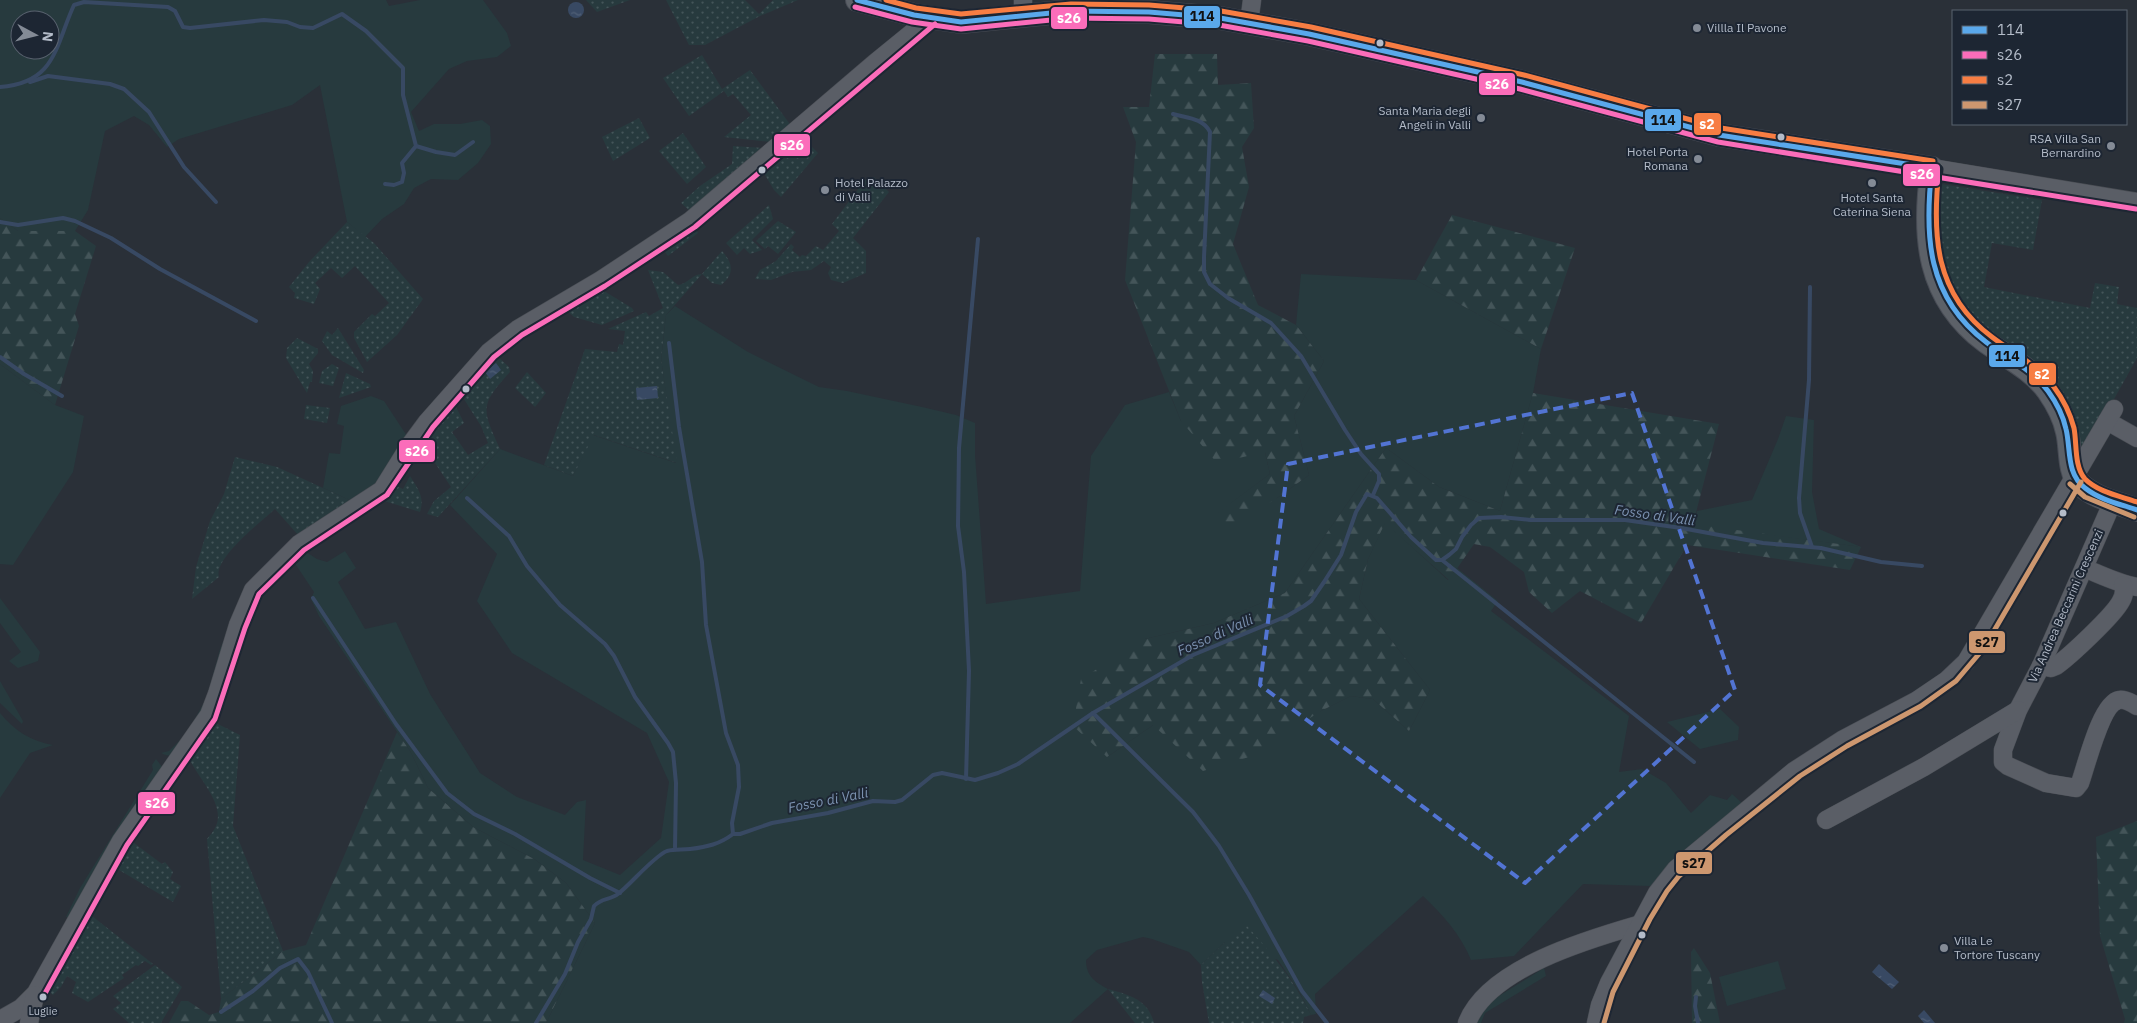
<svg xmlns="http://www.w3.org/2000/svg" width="2137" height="1023" viewBox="0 0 2137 1023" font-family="'IBM Plex Sans',sans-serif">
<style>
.green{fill:#273a3e;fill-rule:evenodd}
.forest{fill:url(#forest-firs)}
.garden{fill:url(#garden-dots)}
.water{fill:url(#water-ripples)}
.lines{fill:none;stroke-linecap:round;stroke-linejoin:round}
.stream{stroke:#384963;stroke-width:4}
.minor-casing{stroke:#484c53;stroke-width:19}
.major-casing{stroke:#484c55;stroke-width:24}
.minor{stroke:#5a5e66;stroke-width:18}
.major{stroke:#5c6168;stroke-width:22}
.bus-1-casing{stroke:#1d2633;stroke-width:9}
.bus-2-casing{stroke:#1d2633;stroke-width:9}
.bus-3-casing{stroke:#1d2633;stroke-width:9}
.bus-4-casing{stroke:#1d2633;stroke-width:9}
.bus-1{stroke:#5aa8eb;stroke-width:5}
.bus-2{stroke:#fb6dba;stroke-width:5}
.bus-3{stroke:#f77d43;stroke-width:5}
.bus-4{stroke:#cd976f;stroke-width:5}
.marked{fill:none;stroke:#5274d3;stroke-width:4;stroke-dasharray:10 6;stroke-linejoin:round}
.poi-dot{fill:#848b96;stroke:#1d2633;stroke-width:2}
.bus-dot{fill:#b4bcc9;stroke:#1d2633;stroke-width:2}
.labels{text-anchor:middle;stroke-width:4;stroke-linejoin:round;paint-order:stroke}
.bus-label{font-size:11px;fill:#b4bcc9;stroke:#1d2633}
.poi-label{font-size:12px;fill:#b4bcc9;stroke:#1d2633;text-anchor:start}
.street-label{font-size:12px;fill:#b4bcc9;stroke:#1d2633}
.water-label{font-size:14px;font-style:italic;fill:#7c92b1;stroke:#1d2633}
.line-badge{stroke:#1d2633;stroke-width:2}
.badge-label{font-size:14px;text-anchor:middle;font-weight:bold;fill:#fff}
.pale-badge-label{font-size:14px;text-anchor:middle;font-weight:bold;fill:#111}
</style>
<defs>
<pattern id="forest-firs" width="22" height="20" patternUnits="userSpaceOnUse" patternTransform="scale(1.25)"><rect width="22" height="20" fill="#273a3e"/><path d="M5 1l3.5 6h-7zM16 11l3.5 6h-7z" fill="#445559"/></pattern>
<pattern id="garden-dots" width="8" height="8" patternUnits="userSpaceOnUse" patternTransform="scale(1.25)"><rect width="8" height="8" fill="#273a3e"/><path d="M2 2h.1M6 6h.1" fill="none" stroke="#445559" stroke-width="1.8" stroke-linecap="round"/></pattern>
<pattern id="water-ripples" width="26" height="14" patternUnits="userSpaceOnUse" patternTransform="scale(1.25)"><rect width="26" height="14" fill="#384963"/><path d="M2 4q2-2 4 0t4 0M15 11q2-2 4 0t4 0" fill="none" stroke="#526178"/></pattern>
</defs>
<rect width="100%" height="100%" fill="#2a3038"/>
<g class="green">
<path d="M 0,0 L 386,0 L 389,6 L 420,0 L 483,0 L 507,33 L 511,46 L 497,57 L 467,61 L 449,69 L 411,112 L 419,131 L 434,124 L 460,124 L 482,120 L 490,126 L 491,144 L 478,163 L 458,180 L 431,179 L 414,188 L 404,204 L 382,219 L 365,237 L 347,222 L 320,85 L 292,105 L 179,139 L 167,147 L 149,125 L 134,116 L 105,131 L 88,210 L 75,231 L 18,231 L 0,218 ZM 20,20 L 50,20 L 50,50 L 20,50 Z"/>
<path d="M 1301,274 L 1416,280 L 1541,349 L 1533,393 L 1500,511 L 1439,487 L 1386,448 L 1285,593 L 1214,623 L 1145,639 L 1107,757 L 1153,725 L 1321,711 L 1351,696 L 1373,699 L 1409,731 L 1430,690 L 1359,599 L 1368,559 L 1385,522 L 1448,580 L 1457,568 L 1498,601 L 1491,611 L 1629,716 L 1619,772 L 1642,769 L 1666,783 L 1691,813 L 1710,795 L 1727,800 L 1732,794 L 1742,803 L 1682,852 L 1651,886 L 1583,884 L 1514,956 L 1471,960 C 1461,935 1443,915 1423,896 L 1315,994 L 1316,1014 L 1311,1015 L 1300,993 L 1278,960 L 1225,942 L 1201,965 L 1189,952 L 1152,939 L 1143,937 L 1097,950 L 1086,960 C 1086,976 1095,982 1108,989 L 1070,1023 L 546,1023 L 595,923 L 566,883 L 534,859 L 473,827 L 428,788 L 410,751 L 319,616 L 311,599 L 314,592 L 292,559 L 303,550 L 317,559 L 327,562 L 345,551 L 356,568 L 338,582 L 365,629 L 396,622 L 430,694 L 480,773 L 517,797 L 565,815 L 577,802 L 586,800 L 583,860 L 620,875 L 661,838 L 669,782 L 647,733 L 512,653 L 477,601 L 497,554 L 450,505 L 500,449 L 573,476 L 593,435 L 676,463 L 661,359 L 666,315 L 675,306 L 748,352 L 819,387 L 847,391 L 922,407 L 956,415 L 975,423 L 975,455 L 986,604 L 1080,591 L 1091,456 L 1125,405 L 1169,392 L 1181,421 L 1265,452 L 1270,474 L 1217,514 L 1277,498 L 1309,475 L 1294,416 L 1324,361 L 1296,325 Z"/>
<polygon points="0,364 55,405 84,416 73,472 13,565 0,564"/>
<polygon points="371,396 384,401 407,436 385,481 356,503 323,488 329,453 340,454 344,426 337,424 341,406"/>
<polygon points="1786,416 1814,420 1812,492 1819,529 1861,547 1693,525 1697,511 1752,500 1778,439"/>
<polygon points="0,598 40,652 38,661 18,668 9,661 21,652 0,623"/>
<path d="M 236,612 L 207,707 L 180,751 C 173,757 169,757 161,753 L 169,751 L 180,740 L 183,740 L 207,697 L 220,649 Z"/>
<polygon points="0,681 23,721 22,724 0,703"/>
<polygon points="1720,709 1739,727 1738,740 1700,749 1667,722"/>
<path d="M 0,713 C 15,731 30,741 53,745 L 30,753 L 0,798 Z"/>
<polygon points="156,759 163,768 71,917 66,917 80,888 153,770 152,765"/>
<polygon points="1778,961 1786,989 1727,1006 1719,977"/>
<polygon points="1544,968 1546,976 1485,1013 1481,1023 1473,1023 1494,999"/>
</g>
<g class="forest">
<polygon points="1155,54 1217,54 1218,85 1251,83 1254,128 1242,147 1249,187 1233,244 1258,305 1296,325 1324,361 1294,416 1309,475 1277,498 1229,528 1216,514 1270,474 1265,452 1217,463 1181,421 1125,280 1136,142 1123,107 1149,107"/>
<polygon points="1452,215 1575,248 1541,349 1416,280"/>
<polygon points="0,218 18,231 75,231 96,246 75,314 79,326 55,405 0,364"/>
<polygon points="1533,393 1719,424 1693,524 1861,547 1850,570 1687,545 1641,623 1580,591 1552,613 1529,592 1524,572 1490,547 1474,544 1449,580 1385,523 1368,559 1359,599 1430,690 1409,731 1373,699 1351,696 1321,711 1249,757 1203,771 1153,725 1107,757 1073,726 1081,679 1145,639 1214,623 1285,593 1386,448 1439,487 1500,511"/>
<polygon points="397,732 410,751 428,788 473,827 534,859 566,883 595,923 546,1023 169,1023 181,1001 188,1001 209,1015 219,1012 221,999 283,951 306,945"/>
<polygon points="2137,821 2137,1023 2124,1023 2125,1019 2100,936 2096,837"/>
<polygon points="1694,948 1710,973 1720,1023 1692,1023 1691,952"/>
</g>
<g class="garden">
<polygon points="586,0 630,0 597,12"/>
<polygon points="666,0 745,0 759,14 773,0 798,0 760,16 705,45 689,45"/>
<polygon points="702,55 722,89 750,70 792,127 771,142 724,137 751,115 733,94 728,97 724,91 689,116 663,78"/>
<polygon points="639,118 650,138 613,161 602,137"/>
<polygon points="683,133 706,167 687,184 659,151"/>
<polygon points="798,133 818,153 781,197 774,190 759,165"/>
<polygon points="733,146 766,148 691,212 681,203 700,186 732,164"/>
<polygon points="874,177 889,192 853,238 866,251 866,273 843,283 831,280 828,273 831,267 824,261 811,270 792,272 771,280 755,279 760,270 776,261 791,244 794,247 792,250 800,257 802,255 806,256 816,246 823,250 839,231 832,224 865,180"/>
<polygon points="1941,184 2042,200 2033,250 1992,243 1984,287 2090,308 2095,283 2119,287 2117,304 2137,308 2137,358 2085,451 2079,447 2076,429 1958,305 1936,241"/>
<polygon points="769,205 773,219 752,240 762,250 750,254 744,248 737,255 726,243"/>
<polygon points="697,221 701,226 696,230 698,233 668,256 662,248"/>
<polygon points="778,221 796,232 778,254 768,246 765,249 756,241"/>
<polygon points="347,222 374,243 423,299 397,335 367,362 354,338 354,332 372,314 375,316 389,303 355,266 342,278 331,268 315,283 320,289 314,304 294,298 295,293 289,287 309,262"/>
<path d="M 722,251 C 733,263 735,274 721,285 L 712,283 L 702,274 L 666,315 L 661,359 L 677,463 L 594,435 L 573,476 L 544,465 L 585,349 L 617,352 L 619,344 L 623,345 L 625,331 L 608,329 L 646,312 L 649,316 L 663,308 L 648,270 L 663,272 L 678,285 C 688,284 692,274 702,274 Z"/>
<polygon points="599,288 632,308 634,311 602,325 574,317 565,309"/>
<polygon points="338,328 364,370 363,373 332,355 322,341 327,331 332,335"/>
<polygon points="297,338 318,349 318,353 309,364 313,371 312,382 310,382 307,393 286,358 287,348"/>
<path d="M 496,355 L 509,367 L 510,372 C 479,406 482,409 500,449 L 438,517 L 427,514 L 434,501 L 451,487 L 419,439 L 446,404 L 455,405 L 464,423 L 452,432 L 468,455 L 488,443 L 481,426 L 462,396 L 465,386 Z"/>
<polygon points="332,364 339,368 333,386 319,383 322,371"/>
<polygon points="527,372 546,393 535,407 515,388"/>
<polygon points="346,373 370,384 371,387 339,398"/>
<polygon points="306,405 330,408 327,423 304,419"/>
<path d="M 235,457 L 277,467 L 356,503 L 299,536 L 275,509 C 262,521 213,559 219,577 L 192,599 L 196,567 L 210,521 L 224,494 Z"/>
<path d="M 410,476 C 418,489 425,497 420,512 L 378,499 L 393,484 L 403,489 Z"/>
<path d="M 212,721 L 240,735 L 233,826 L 283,951 L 221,999 L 207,839 C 210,835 214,831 216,826 C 226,803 195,775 188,756 Z"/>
<polygon points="130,840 162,864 165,862 173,872 170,879 181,886 173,902 114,867"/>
<polygon points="87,912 153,964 151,965 145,961 138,966 136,965 122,975 124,978 88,1002 72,993 76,982 67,976 61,987 53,995 45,988"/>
<path d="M 1247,926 C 1273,955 1294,980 1311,1015 L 1304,1017 L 1303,1023 L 1209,1023 L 1202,982 L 1201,965 L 1225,942 Z"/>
<polygon points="155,965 182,987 161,1023 129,1023 113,1009 121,1003 113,996"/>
<path d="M 1108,989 C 1129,995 1148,999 1154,1023 L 1135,1023 Z"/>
</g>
<g class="water">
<circle cx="576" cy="10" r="8"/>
<polygon points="496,363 501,370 490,379 485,372"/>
<polygon points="657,386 658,398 637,400 636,388"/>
<polygon points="1879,964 1899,982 1892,989 1872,972"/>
<polygon points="1263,990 1275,998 1272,1004 1259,996"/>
<polygon points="1924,1010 1935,1023 1924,1023 1918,1016"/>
</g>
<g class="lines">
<g class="stream">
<polyline points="30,82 48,76 110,84 124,89 149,112 184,167 216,202"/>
<path d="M 0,87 C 56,83 55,46 74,5 L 84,2 L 168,7 L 175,11 L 183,27 L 190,28 L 264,20 L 287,22 L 300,27 L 313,28 L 342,14 L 366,31 L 403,68 L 403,95 L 416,146 L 436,152 L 455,155 L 473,142"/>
<path d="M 1173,114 C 1187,118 1203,118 1210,132 L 1204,257 L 1204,272 L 1210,284 L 1228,298 L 1271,323 L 1301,356 L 1345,430 L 1361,454 L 1379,474 L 1379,481 L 1373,495"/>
<polyline points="385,184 394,185 402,182 404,173 402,163 416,146"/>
<polyline points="0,222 18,225 63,218 75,221 111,238 160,269 256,321"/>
<polyline points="1810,287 1809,380 1799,498 1800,513 1812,547"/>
<polyline points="669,343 679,427 702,562 706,625 726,733 738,765 739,787 732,823 733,834"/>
<polyline points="0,357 24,374 62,396"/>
<polyline points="467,498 509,536 527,566 560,605 605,644 614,656 635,697 668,743 673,752 676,783 675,849"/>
<polyline points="1442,560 1694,762"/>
<polyline points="313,598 396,724 447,793 474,814 515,834 590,878 620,893"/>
<polyline points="1093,713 1193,812 1219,846 1249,895 1302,991 1327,1023"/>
<polyline points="966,779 969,671 964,572 958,526 959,448 978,239"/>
<polyline points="1696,997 1695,1006 1698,1023"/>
<polyline points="221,1012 253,991 280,968 298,959 308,972 332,1023"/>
<path d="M 536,1023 L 565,974 L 578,942 L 591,919 L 594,906 C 601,898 610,900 618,894 C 631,884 654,856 667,851 C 675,849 682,850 690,849 C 707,847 720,844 733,834 L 740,834 L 772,823 L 828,813 L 873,801 L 895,802 L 902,800 L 933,775 L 942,773 L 975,780 L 998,773 L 1018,764 L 1093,713 L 1193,655 L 1287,616 L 1304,606 L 1311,601 L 1324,582 L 1341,555 L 1356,512 L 1367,494 L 1377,498 L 1411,537 L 1436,560 L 1442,560 L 1449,555 L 1456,549 L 1462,537 L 1471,525 L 1479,518 L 1501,517 L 1531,520 L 1625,520 L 1681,528 L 1763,543 L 1821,548 L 1881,562 L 1922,566"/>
</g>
<g class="minor-casing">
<g id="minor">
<polyline points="1023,0 1023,15"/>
<polyline points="1249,23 1252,0"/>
<polyline points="1932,168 2137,202"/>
<polyline points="2107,421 2137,438"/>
<path d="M 2113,501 L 2041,666 L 2018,710 L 2003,750 L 2003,762 L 2008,766 L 2046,783 L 2076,788 L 2080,783 C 2086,767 2101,703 2119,700 C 2124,699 2132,703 2137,706"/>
<path d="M 2084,568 C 2101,575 2119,584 2137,587"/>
<path d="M 2041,666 L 2051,668 L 2056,666 C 2070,656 2114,615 2121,601 C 2124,596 2125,591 2123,585"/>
<polyline points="1826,820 1924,767 2018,710"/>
<polyline points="0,1020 21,1008 36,993 121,841 209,715 217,694 238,625 253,590 299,544 382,490 410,445 427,422 489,352 518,329 601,280 690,221 876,62 930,18"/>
<polyline points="29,1023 35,995"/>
<path d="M 1467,1023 C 1488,968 1589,939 1641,924"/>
<polyline points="1596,1023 1600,1005 1609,983 1657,893 1676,869 1794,771 1842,740 1916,701 1947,680 1966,662 2114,409"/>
</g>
</g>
<g class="major-casing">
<path id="major" d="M 857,0 L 914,15 L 961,22 L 1071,11 L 1100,11 L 1149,12 L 1220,18 L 1309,34 L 1522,82 L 1719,135 L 1932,168 C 1922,236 1927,298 1986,342 C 2007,357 2033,370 2048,391 C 2057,404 2064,417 2067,432 C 2071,447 2068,472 2079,483 C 2093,498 2119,503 2137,510"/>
</g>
<use href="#minor" class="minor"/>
<use href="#major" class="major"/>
<g class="bus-1-casing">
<g id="bus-1">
<polyline points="857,0 914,15 961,22 1071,11 1149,12 1220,18 1309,34 1522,82 1719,135 1932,168"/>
<path d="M 1932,168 C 1924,236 1927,297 1986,342 C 2007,358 2032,369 2048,391 C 2056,402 2063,415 2066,429 C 2071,449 2066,474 2085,488 C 2100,500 2120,504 2137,510"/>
</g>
</g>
<g class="bus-2-casing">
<g id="bus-2">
<polyline points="855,7 912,22 961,29 1071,18 1149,19 1219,25 1308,41 1520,89 1718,142 2136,209"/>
<polyline points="43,997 127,845 215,719 245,628 259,594 304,550 387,495 433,427 494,357 522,335 605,286 695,227 935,24"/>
</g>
</g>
<g class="bus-3-casing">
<g id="bus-3">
<polyline points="886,0 916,8 961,14 1071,4 1149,5 1221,11 1311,27 1524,75 1721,128 1933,161"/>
<path d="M 1939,169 C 1932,234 1934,294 1992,337 C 2013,353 2038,365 2054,387 C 2063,399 2070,413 2074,428 C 2077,443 2074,467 2085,479 C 2098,492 2120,496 2137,502"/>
</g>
</g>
<g class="bus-4-casing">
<g id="bus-4">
<polyline points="2070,484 2085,497 2134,517"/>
<polyline points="1604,1023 1613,992 1650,919 1667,891 1679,876 1726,835 1800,776 1847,746 1921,706 1956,681 1984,648 2081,482"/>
</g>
</g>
<use href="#bus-1" class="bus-1"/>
<use href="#bus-2" class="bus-2"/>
<use href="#bus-3" class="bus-3"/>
<use href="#bus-4" class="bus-4"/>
</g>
<path class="marked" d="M 1632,393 L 1735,690 L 1525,883 L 1260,685 L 1288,464 Z"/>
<g class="poi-dot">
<circle cx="1697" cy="28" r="5"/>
<circle cx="1481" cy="118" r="5"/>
<circle cx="2111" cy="146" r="5"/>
<circle cx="1698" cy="159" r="5"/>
<circle cx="1872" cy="183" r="5"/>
<circle cx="825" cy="190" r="5"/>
<circle cx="1944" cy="948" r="5"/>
</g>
<g class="bus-dot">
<circle cx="1380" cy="43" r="4.5"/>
<circle cx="1781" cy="137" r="4.5"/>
<circle cx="762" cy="170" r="4.5"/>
<circle cx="466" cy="389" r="4.5"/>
<circle cx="2063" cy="513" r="4.5"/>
<circle cx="1642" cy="935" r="4.5"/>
<circle cx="43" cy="997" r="4.5"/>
</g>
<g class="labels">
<g class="bus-label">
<text x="43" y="1015">Luglie</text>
</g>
<g class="poi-label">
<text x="1707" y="32">Villla Il Pavone</text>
<text x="1471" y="115" text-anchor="end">Santa Maria degli<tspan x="1471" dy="14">Angeli in Valli</tspan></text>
<text x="2101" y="143" text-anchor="end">RSA Villa San<tspan x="2101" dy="14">Bernardino</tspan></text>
<text x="1688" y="156" text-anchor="end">Hotel Porta<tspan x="1688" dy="14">Romana</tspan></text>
<text x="835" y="187">Hotel Palazzo<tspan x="835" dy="14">di Valli</tspan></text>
<text x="1872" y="202" text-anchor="middle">Hotel Santa<tspan x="1872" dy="14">Caterina Siena</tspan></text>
<text x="1954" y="945">Villa Le<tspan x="1954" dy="14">Tortore Tuscany</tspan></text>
</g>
<g class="street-label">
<text transform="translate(2066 606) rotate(-66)" y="4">Via Andrea Beccarini Crescenzi</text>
</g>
<g class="water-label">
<text transform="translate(1655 515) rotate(8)" y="5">Fosso di Valli</text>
<text transform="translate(1215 635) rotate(-24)" y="5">Fosso di Valli</text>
<text transform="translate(828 800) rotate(-11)" y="5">Fosso di Valli</text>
</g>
</g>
<g class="line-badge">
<rect x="1183" y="5" width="38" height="24" rx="5" fill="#5aa8eb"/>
<rect x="1050" y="6" width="38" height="24" rx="5" fill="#fb6dba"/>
<rect x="1478" y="72" width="38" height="24" rx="5" fill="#fb6dba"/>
<rect x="1644" y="108" width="38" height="24" rx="5" fill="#5aa8eb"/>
<rect x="1693" y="112" width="29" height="24" rx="5" fill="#f77d43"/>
<rect x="773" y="133" width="38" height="24" rx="5" fill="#fb6dba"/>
<rect x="1902" y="163" width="39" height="24" rx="5" fill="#fb6dba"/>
<rect x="1988" y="344" width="38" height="24" rx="5" fill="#5aa8eb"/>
<rect x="2028" y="362" width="29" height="24" rx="5" fill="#f77d43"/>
<rect x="398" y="439" width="38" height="24" rx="5" fill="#fb6dba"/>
<rect x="1968" y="630" width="38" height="24" rx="5" fill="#cd976f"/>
<rect x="137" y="791" width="39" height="24" rx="5" fill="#fb6dba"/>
<rect x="1675" y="851" width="38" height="24" rx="5" fill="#cd976f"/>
</g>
<g class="badge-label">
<text x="1069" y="23">s26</text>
<text x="1497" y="89">s26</text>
<text x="1707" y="129">s2</text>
<text x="792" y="150">s26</text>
<text x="1922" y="179">s26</text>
<text x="2042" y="379">s2</text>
<text x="417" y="456">s26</text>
<text x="157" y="808">s26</text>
</g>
<g class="pale-badge-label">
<text x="1202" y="21">114</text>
<text x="1663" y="125">114</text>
<text x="2007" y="361">114</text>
<text x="1987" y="647">s27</text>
<text x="1694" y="868">s27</text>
</g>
<rect x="1952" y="10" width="175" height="115" fill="#1d2633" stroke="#59626f"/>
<rect x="1962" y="26" width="25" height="8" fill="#5aa8eb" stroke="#59626f"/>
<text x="1997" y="35" font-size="15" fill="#b4bcc9">114</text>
<rect x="1962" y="51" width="25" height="8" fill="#fb6dba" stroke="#59626f"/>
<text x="1997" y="60" font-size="15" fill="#b4bcc9">s26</text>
<rect x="1962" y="76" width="25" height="8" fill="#f77d43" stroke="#59626f"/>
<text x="1997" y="85" font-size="15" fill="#b4bcc9">s2</text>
<rect x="1962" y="101" width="25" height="8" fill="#cd976f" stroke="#59626f"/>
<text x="1997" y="110" font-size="15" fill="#b4bcc9">s27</text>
<g transform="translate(35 35) rotate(97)"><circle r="24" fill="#1d2633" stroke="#59626f"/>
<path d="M0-4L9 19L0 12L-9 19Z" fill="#848b96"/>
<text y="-8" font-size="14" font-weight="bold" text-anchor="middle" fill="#b4bcc9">N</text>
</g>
</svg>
